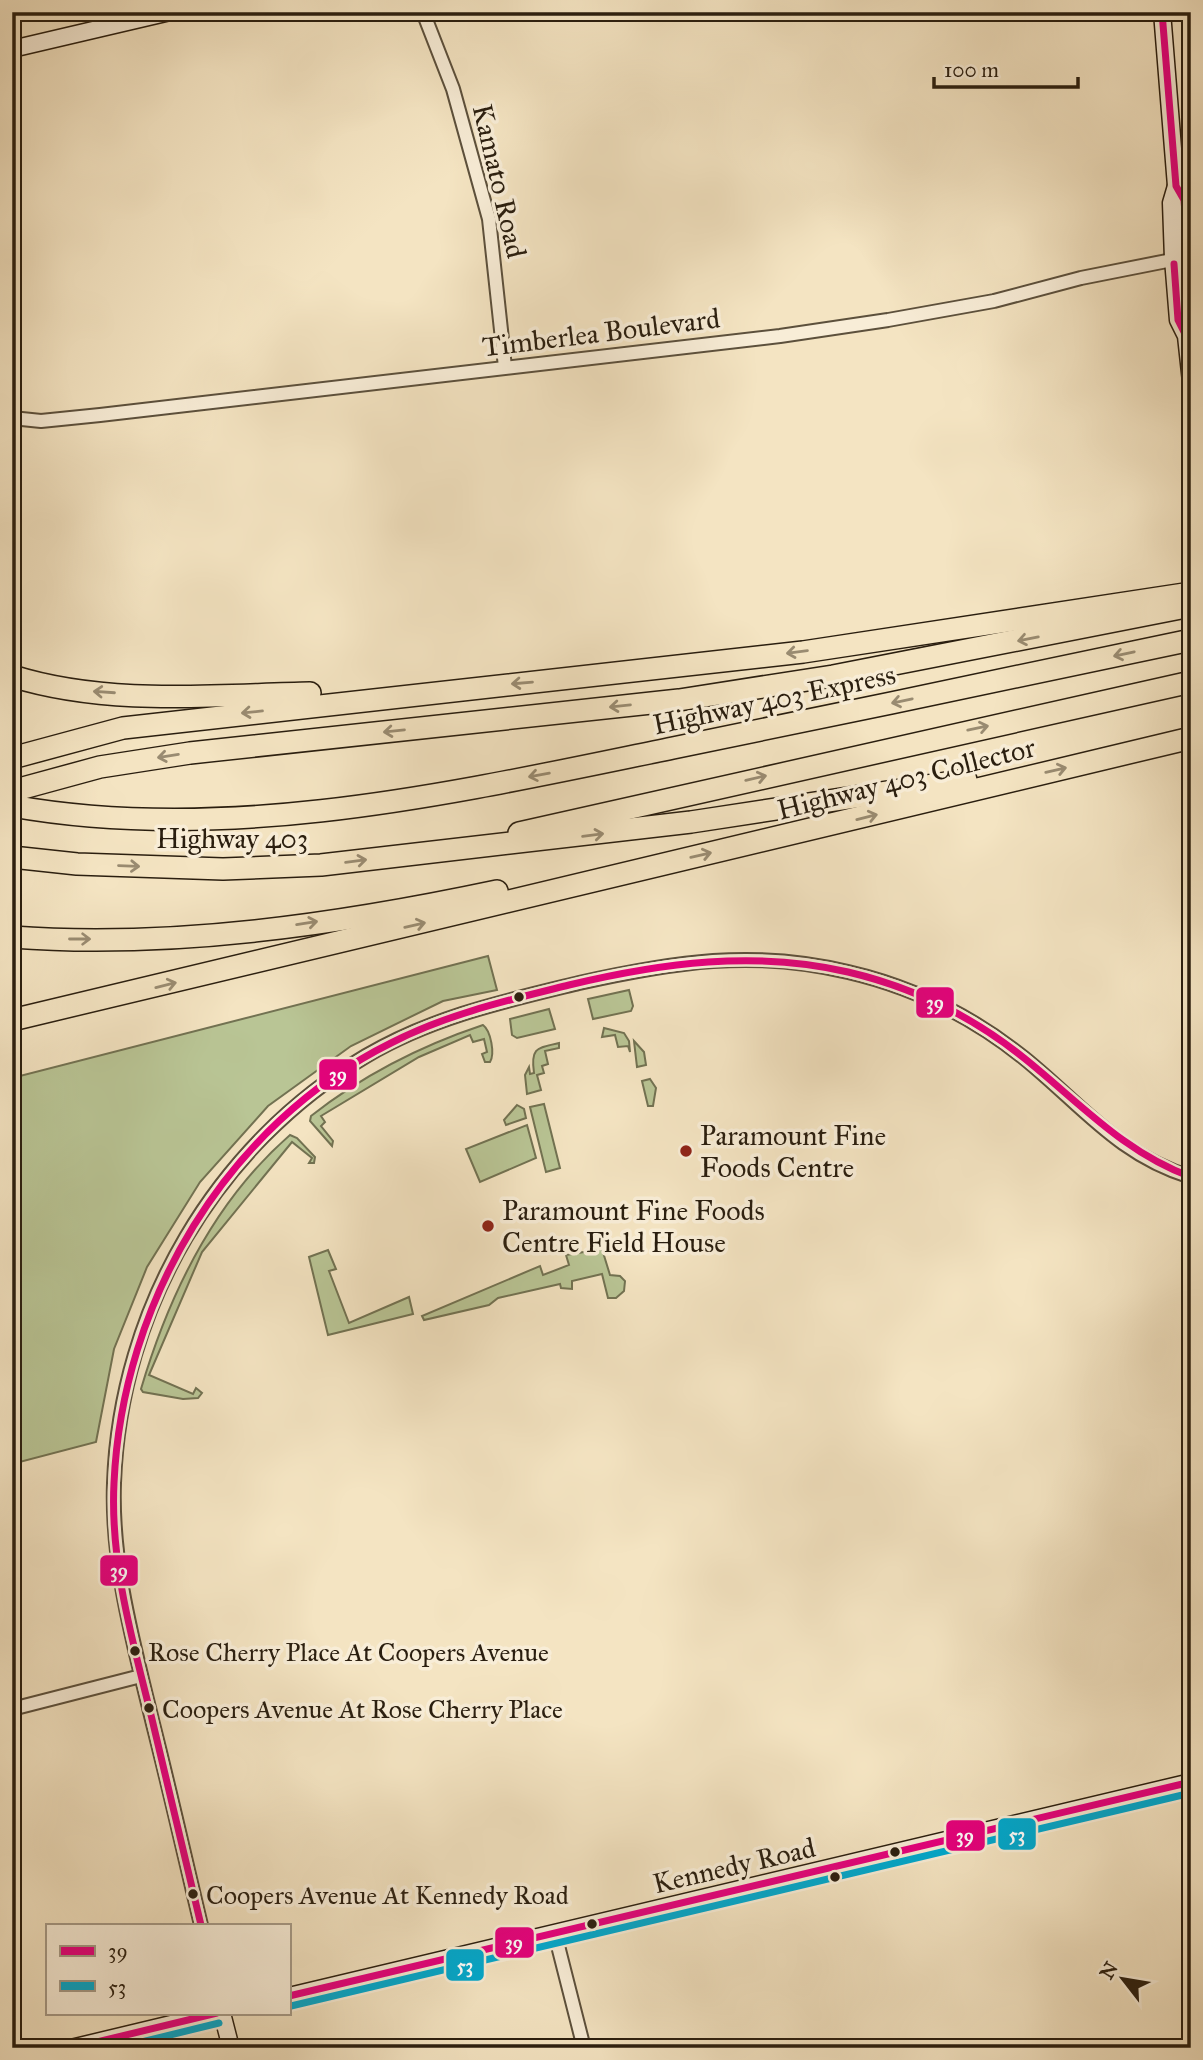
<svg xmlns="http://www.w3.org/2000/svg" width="1203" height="2060" viewBox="0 0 1203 2060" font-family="'IM FELL Great Primer',serif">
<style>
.green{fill:#b9c595;stroke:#727252;stroke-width:2}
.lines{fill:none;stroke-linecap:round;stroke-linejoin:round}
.street-casing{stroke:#5c503c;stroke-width:16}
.secondary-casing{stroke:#2a1e0f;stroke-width:19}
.highway-casing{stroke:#2a1e0f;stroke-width:24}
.street{stroke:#f8edd7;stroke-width:12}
.secondary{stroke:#f8edd7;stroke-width:16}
.highway{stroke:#f4e4c2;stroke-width:21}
.bus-1-casing{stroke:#f8edd7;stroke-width:12}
.bus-2-casing{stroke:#f8edd7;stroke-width:12}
.bus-1{stroke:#e5007d;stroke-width:7}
.bus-2{stroke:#00a9ce;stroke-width:7}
.oneway{stroke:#998b71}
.bus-dot{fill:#2a1e0f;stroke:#f8edd7;stroke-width:2.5}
.poi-dot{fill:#8f2418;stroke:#f8edd7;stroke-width:2.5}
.labels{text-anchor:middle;stroke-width:7;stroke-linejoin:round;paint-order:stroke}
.bus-label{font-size:26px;fill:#2a1e0f;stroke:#f8edd7;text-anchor:start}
.street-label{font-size:28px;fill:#2a1e0f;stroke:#f8edd7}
.poi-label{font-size:28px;fill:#2a1e0f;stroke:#f8edd7;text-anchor:start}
.line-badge{stroke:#f8edd7;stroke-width:2.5}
.badge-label{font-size:19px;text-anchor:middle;font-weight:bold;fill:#fff}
</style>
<rect width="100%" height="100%" fill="#f4e4c2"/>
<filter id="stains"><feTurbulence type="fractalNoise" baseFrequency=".00286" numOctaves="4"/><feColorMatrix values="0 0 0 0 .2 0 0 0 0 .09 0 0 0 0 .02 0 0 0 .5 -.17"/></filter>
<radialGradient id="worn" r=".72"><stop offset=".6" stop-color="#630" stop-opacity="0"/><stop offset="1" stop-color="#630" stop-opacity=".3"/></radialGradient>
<g class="green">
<polygon points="488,956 497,990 443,1001 351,1046 268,1106 200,1182 147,1267 114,1349 96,1442 12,1464 12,1078"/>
<polygon points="629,990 633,1006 631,1011 593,1019 588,999"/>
<polygon points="549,1009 555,1029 517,1038 512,1035 510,1019"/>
<path d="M 483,1025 C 491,1031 495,1054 490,1062 L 485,1062 L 482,1054 L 487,1052 L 484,1039 L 473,1042 L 470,1035 L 419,1057 L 321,1116 L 325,1122 L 321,1126 L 333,1141 L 332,1146 L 310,1121 L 311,1116 C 363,1075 420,1046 483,1025 Z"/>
<polygon points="604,1028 624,1033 629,1041 630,1052 628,1046 618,1047 615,1035 602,1037"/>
<polygon points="634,1041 644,1052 646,1065 637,1067"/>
<path d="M 559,1043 L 559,1048 L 545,1051 L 548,1064 L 542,1066 L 544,1073 L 537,1075 L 541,1090 L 527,1094 L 525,1075 L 529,1067 L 530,1074 L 534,1073 C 530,1046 539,1048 559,1043 Z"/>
<polygon points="650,1079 656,1088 653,1106 648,1106 642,1081"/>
<polygon points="544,1104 560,1168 546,1172 530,1107"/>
<polygon points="517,1105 524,1109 526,1118 506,1125 504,1120"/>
<polygon points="527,1125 536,1158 480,1182 466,1149"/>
<path d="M 290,1135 L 297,1138 L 315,1157 L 314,1163 L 309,1163 L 312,1158 L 292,1142 L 202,1252 L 149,1375 L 193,1394 L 196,1388 L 202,1393 L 198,1398 L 183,1399 L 143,1392 L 141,1389 C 169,1294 213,1202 290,1135 Z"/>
<polygon points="602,1249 610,1275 620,1276 625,1281 624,1291 616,1298 608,1298 602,1274 572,1281 572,1289 561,1288 560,1284 498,1298 489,1305 424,1320 422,1316 540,1266 543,1275 569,1265 566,1255"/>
<polygon points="328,1250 336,1269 329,1271 349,1323 409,1297 413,1314 328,1335 309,1257"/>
</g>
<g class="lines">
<g class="street-casing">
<g id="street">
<polyline points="423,12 453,89 489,219 505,367"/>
<polyline points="12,418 41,421 100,415 780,336 888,320 994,301 1081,278 1182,258"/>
<polyline points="12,1709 141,1676"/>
<path d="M 201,1925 C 185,1858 170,1791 153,1724 C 134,1645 111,1565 114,1483 C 120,1308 216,1145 366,1056 C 432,1017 505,1001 579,983 C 673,962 753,949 848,972 C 913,987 973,1017 1024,1058 C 1081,1104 1118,1155 1191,1177"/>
<polyline points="555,1934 584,2048"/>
</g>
</g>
<g class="secondary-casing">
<g id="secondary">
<polyline points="1162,12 1176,186 1184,200 1191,294"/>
<polyline points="12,49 170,12"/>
<polyline points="1176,186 1171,203 1173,259 1178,320 1186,336 1191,382"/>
<polyline points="289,1996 1191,1782"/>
<polyline points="222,2013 231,2048"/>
<polyline points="71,2048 217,2013"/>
</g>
</g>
<g class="highway-casing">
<g id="highway">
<path d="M 12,676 C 107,706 213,695 310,693"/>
<polyline points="12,758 123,728 803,652 1191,593"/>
<polyline points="12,791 100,767 190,753 679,700 833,676 1191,606"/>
<path d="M 12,806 C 231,845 458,792 673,748 C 846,713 1018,676 1191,640"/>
<polyline points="519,833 1191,682"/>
<polyline points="12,857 77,864 223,869 321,865 691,822 966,780"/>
<path d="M 12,937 C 171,949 341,924 497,891"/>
<polyline points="12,1020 1191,738"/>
</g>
</g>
<use href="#street" class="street"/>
<use href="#secondary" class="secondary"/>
<use href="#highway" class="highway"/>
<g class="bus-1-casing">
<g id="bus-1">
<polyline points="1162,12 1176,186 1184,200 1191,291"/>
<polyline points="1174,264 1178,320 1186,336 1191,380"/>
<path d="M 201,1925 C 184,1855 168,1785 151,1715 C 132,1639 110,1562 114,1483 C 122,1302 226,1125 391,1043 C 447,1014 509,1000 569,985 C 661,963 755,950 848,972 C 912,987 973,1017 1024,1058 C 1079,1102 1123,1152 1191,1177"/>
<polyline points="289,1996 1191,1782"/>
<polyline points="72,2048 217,2013"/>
</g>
</g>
<g class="bus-2-casing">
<g id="bus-2">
<polyline points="291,2006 1191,1793"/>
<polyline points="117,2048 219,2023"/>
</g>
</g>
<use href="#bus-1" class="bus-1"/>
<use href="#bus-2" class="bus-2"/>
</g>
<defs><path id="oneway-shaft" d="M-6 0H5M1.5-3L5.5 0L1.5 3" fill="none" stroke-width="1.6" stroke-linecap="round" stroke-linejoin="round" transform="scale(1.75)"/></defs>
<g class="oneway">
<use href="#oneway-shaft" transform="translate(1028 639) rotate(169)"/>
<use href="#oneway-shaft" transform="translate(797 652) rotate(173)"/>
<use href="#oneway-shaft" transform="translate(1124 654) rotate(168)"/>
<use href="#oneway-shaft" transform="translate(522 683) rotate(175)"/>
<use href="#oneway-shaft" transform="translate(104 692) rotate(-176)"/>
<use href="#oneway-shaft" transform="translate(902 701) rotate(168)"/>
<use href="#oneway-shaft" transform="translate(620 706) rotate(174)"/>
<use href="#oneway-shaft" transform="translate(252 712) rotate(174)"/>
<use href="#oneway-shaft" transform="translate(978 728) rotate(-12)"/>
<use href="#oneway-shaft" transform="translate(394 731) rotate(174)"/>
<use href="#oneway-shaft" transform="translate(168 756) rotate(171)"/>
<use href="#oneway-shaft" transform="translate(1056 770) rotate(-13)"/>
<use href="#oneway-shaft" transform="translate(539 775) rotate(170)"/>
<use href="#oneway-shaft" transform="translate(756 778) rotate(-13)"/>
<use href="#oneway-shaft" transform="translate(867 817) rotate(-14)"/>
<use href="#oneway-shaft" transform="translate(593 835) rotate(-7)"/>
<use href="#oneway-shaft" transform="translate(701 855) rotate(-13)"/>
<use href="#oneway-shaft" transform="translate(356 861) rotate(-7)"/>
<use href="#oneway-shaft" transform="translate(129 866) rotate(2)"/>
<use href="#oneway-shaft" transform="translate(307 923) rotate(-9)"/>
<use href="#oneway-shaft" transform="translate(415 925) rotate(-13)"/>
<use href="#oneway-shaft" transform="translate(80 939)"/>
<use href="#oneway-shaft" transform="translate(166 985) rotate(-14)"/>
</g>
<g class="bus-dot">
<circle cx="519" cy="997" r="6"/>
<circle cx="135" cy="1651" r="6"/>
<circle cx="149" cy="1708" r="6"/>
<circle cx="895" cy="1852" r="6"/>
<circle cx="835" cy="1877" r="6"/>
<circle cx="193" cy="1894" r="6"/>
<circle cx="592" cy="1924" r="6"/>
</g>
<g class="poi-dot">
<circle cx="686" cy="1151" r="7"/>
<circle cx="488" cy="1226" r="7"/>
</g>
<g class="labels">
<g class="bus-label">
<text x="148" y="1661">Rose Cherry Place At Coopers Avenue</text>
<text x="162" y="1718">Coopers Avenue At Rose Cherry Place</text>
<text x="206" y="1904">Coopers Avenue At Kennedy Road</text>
</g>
<g class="street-label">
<text transform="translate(500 181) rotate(77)" y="10">Kamato Road</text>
<text transform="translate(601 332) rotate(-7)" y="10">Timberlea Boulevard</text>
<text transform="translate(774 699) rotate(-12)" y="10">Highway 403 Express</text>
<text transform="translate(906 778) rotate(-14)" y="10">Highway 403 Collector</text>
<text x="232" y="848">Highway 403</text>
<text transform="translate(734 1865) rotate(-13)" y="10">Kennedy Road</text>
</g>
<g class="poi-label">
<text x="700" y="1145">Paramount Fine<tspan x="700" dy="32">Foods Centre</tspan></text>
<text x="502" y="1220">Paramount Fine Foods<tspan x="502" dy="32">Centre Field House</tspan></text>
</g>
</g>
<g class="line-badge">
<rect x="915" y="986" width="40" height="33" rx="7" fill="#e5007d"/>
<rect x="318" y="1058" width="40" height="33" rx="7" fill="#e5007d"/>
<rect x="99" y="1554" width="40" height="33" rx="7" fill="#e5007d"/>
<rect x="997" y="1817" width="40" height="34" rx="7" fill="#00a9ce"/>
<rect x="945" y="1819" width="41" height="33" rx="7" fill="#e5007d"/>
<rect x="494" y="1926" width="41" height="33" rx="7" fill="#e5007d"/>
<rect x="445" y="1948" width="40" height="34" rx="7" fill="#00a9ce"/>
</g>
<g class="badge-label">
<text x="935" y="1009">39</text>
<text x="338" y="1081">39</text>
<text x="119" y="1577">39</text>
<text x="1017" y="1841">53</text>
<text x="965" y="1842">39</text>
<text x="514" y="1949">39</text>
<text x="465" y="1972">53</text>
</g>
<rect width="1203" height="2060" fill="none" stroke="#f4e4c2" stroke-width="42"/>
<rect x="14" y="14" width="1175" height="2032" fill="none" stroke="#2a1e0f" stroke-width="3.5"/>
<rect x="21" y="21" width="1161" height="2018" fill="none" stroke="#2a1e0f" stroke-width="2"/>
<rect x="46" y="1924" width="245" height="91" fill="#f8edd7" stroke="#a69a87" stroke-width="2"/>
<rect x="60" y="1946" width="35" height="10" fill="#e5007d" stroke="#a69a87" stroke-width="2"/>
<text x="108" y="1958" font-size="21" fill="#2a1e0f">39</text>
<rect x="60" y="1981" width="35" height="10" fill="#00a9ce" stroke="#a69a87" stroke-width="2"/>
<text x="108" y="1994" font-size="21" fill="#2a1e0f">53</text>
<g transform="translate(1123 1979) rotate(301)" stroke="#f8edd7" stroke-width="5" paint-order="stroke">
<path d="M0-5L12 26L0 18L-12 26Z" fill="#2a1e0f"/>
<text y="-10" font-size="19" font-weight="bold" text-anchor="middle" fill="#2a1e0f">N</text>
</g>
<path d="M934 77v10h144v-10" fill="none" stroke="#2a1e0f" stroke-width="3.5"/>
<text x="944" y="77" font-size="21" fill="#2a1e0f" stroke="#f8edd7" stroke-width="5" paint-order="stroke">100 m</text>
<rect width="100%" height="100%" filter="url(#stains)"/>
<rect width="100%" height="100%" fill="url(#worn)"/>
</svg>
